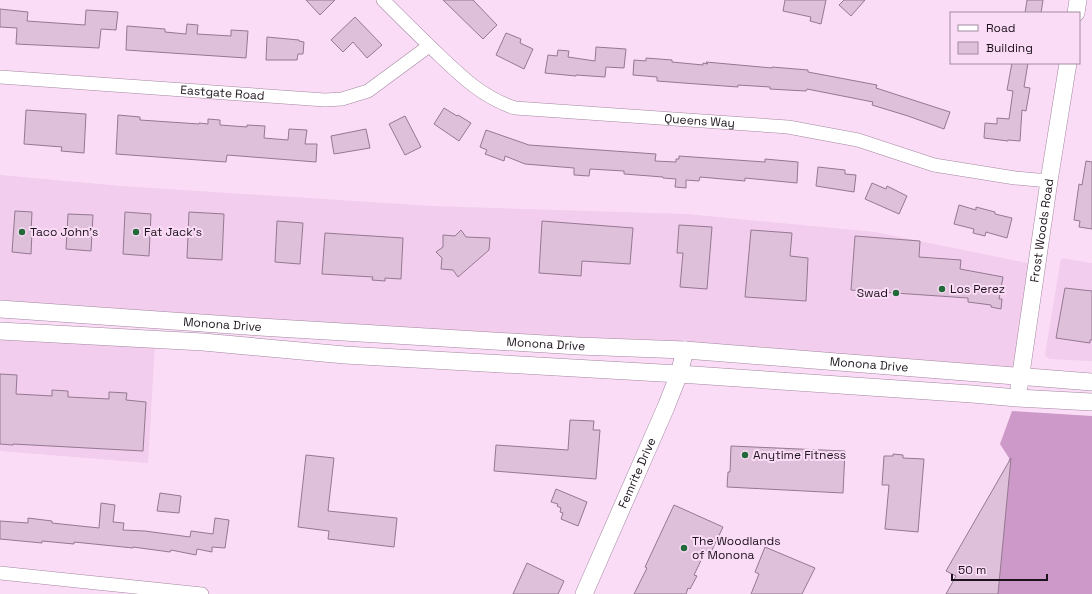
<svg xmlns="http://www.w3.org/2000/svg" width="1092" height="594" viewBox="0 0 1092 594" font-family="'Space Grotesk',sans-serif">
<style>
.built{fill:#f2cded}
.forest{fill:#cd99c8}
.building{fill:#dfc0db;stroke:#947891}
.lines{fill:none;stroke-linecap:round;stroke-linejoin:round}
.minor-casing{stroke:#a2869f;stroke-width:14}
.tertiary-casing{stroke:#a2869f;stroke-width:18}
.minor{stroke:#fff;stroke-width:13}
.tertiary{stroke:#fff;stroke-width:17}
.poi-dot{fill:#226b38;stroke:#fbdcf7;stroke-width:1.5}
.labels{text-anchor:middle;stroke-width:4;stroke-linejoin:round;paint-order:stroke}
.street-label{font-size:12px;fill:#1d131c;stroke:#fbdcf7}
.poi-label{font-size:12px;fill:#1d131c;stroke:#fbdcf7;text-anchor:start}
</style>
<rect width="100%" height="100%" fill="#fbdcf7"/>
<g class="built">
<polygon points="0,175 121,186 432,206 686,214 875,232 1037,265 1020,377 0,309"/>
<polygon points="1061,258 1092,263 1092,361 1049,359 1045,355"/>
<polygon points="0,331 155,345 148,463 0,451"/>
</g>
<polygon class="forest" points="1012,411 1092,416 1092,594 995,594 1009,458 1000,444"/>
<g class="building">
<polygon points="306,0 335,0 320,15"/>
<polygon points="443,0 473,0 497,25 483,39"/>
<polygon points="785,0 826,0 821,24 810,21 811,17 783,11"/>
<polygon points="844,0 865,0 851,16 839,5"/>
<polygon points="1027,0 1043,0 1041,13 1025,13"/>
<polygon points="0,9 28,12 27,21 85,25 86,10 118,12 116,30 101,29 99,48 16,44 17,28 0,27"/>
<polygon points="355,17 382,45 367,58 353,42 343,52 331,40"/>
<polygon points="187,24 198,25 197,34 231,36 231,30 248,31 246,58 126,50 127,26 165,29 165,32 186,34"/>
<polygon points="506,33 521,39 520,43 533,49 524,69 496,55"/>
<polygon points="267,37 299,40 299,41 304,42 303,54 298,54 297,60 266,60"/>
<polygon points="596,47 626,49 624,68 606,67 605,77 576,75 576,76 545,73 548,55 557,56 558,50 569,51 568,57 595,61"/>
<polygon points="646,58 672,60 672,62 703,65 703,63 708,64 706,62 772,68 772,67 808,70 808,72 877,85 876,88 950,112 944,129 908,116 872,105 873,102 807,89 806,91 787,90 770,89 770,87 738,85 738,87 670,82 657,81 657,77 633,75 634,60 646,61"/>
<polygon points="1012,63 1028,63 1024,87 1030,88 1026,111 1022,110 1020,141 1008,140 1008,141 984,138 985,123 997,124 997,118 1009,119 1013,91 1007,90"/>
<polygon points="444,108 457,116 458,115 471,123 459,141 434,124"/>
<polygon points="26,110 86,114 84,153 61,151 62,147 24,144"/>
<polygon points="118,115 140,117 140,120 199,124 199,123 208,124 208,119 220,120 220,125 247,127 247,125 265,126 264,138 288,140 289,129 307,130 305,144 317,144 316,162 227,155 226,162 116,154"/>
<polygon points="405,116 421,147 405,155 389,124"/>
<polygon points="366,129 370,148 334,154 331,136"/>
<polygon points="486,130 529,145 656,154 655,161 676,162 676,159 679,159 679,156 765,162 765,159 798,162 797,183 745,178 745,181 700,177 699,181 686,180 686,188 675,187 676,179 663,178 663,177 624,174 624,171 590,169 589,176 574,175 574,168 525,164 505,156 504,161 485,154 487,150 480,147"/>
<polygon points="1086,161 1092,162 1092,229 1079,227 1080,221 1074,220 1079,184 1082,185"/>
<polygon points="818,167 845,170 845,174 856,175 854,192 816,186"/>
<polygon points="872,183 886,189 887,186 907,196 899,214 865,199"/>
<polygon points="959,205 976,210 976,207 995,212 995,214 1012,218 1007,238 986,232 985,236 973,233 974,229 954,224"/>
<polygon points="15,211 32,212 31,232 32,232 31,254 12,252"/>
<polygon points="125,212 151,214 149,256 123,254"/>
<polygon points="189,212 224,214 222,260 187,258"/>
<polygon points="68,214 93,215 91,251 66,249"/>
<polygon points="277,221 303,223 300,264 275,262"/>
<polygon points="542,221 633,228 630,264 582,261 581,276 539,273"/>
<polygon points="679,225 712,227 707,289 680,287 683,253 677,253"/>
<polygon points="461,230 466,237 490,238 489,250 458,277 453,270 441,269 442,258 436,252 443,247 443,235 455,236"/>
<polygon points="751,230 792,233 790,256 808,258 806,301 745,297"/>
<polygon points="325,233 403,238 401,279 385,278 385,281 372,280 373,277 322,274"/>
<polygon points="855,236 920,241 919,257 961,260 960,269 1003,277 999,299 1002,299 1001,309 991,307 991,305 968,302 968,298 851,290"/>
<polygon points="1065,288 1092,291 1092,340 1090,340 1090,343 1056,338"/>
<polygon points="0,374 17,375 16,394 52,396 52,390 68,391 68,397 109,399 109,392 127,393 126,400 146,402 143,451 13,444 13,445 0,444"/>
<polygon points="570,420 594,421 593,430 600,430 596,479 494,471 496,445 568,450"/>
<polygon points="731,446 845,451 843,493 727,487 728,472 730,472"/>
<polygon points="893,454 903,455 903,458 924,459 918,532 885,529 889,485 882,485 884,456 893,456"/>
<polygon points="306,455 334,458 328,511 397,518 394,547 328,539 329,531 298,527"/>
<polygon points="1011,458 998,594 946,594 956,576 946,571"/>
<polygon points="556,489 587,502 578,526 561,519 563,513 560,512 561,508 557,506 558,504 551,502"/>
<polygon points="160,493 181,496 179,513 157,511"/>
<polygon points="101,503 115,505 113,522 124,523 123,530 145,531 190,537 191,531 213,534 215,518 229,520 225,548 212,547 212,552 197,549 196,555 171,550 170,552 133,547 133,548 74,542 74,544 42,541 42,543 0,539 0,521 28,523 28,518 52,521 52,523 99,528"/>
<polygon points="674,505 723,527 711,552 706,550 694,575 697,576 690,589 688,588 686,594 634,594 647,568 645,567"/>
<polygon points="765,547 815,568 802,594 751,594 759,574 755,572"/>
<polygon points="527,563 564,581 558,594 513,594"/>
</g>
<g class="lines">
<g class="minor-casing">
<g id="minor">
<path id="s1" d="M 383,0 C 402,19 421,38 440,56 C 463,78 484,98 515,108 L 788,127 L 858,140 L 934,165 L 1015,178 L 1049,181"/>
<path id="s2" d="M 0,77 L 325,100 L 342,99 L 368,91 L 429,46"/>
<polyline points="0,573 202,594"/>
</g>
</g>
<g class="tertiary-casing">
<g id="tertiary">
<polyline points="1076,13 1078,0"/>
<path id="s3" d="M 0,309 L 260,327 L 578,346 L 685,350 L 1092,382"/>
<polyline points="0,331 203,342 345,355 679,374 972,394 1017,398 1092,402"/>
<path id="s4" d="M 1019,387 L 1049,181 L 1068,63"/>
<path id="s5" d="M 584,594 L 666,407 L 679,374 L 685,350"/>
</g>
</g>
<use href="#minor" class="minor"/>
<use href="#tertiary" class="tertiary"/>
</g>
<g class="poi-dot">
<circle cx="22" cy="232" r="4"/>
<circle cx="136" cy="232" r="4"/>
<circle cx="942" cy="289" r="4"/>
<circle cx="896" cy="293" r="4"/>
<circle cx="745" cy="455" r="4"/>
<circle cx="684" cy="548" r="4"/>
</g>
<g class="labels">
<g class="street-label">
<text dy="4" stroke="none"><textPath href="#s2" startOffset="223">Eastgate Road</textPath></text>
<text dy="4" stroke="none"><textPath href="#s1" startOffset="357">Queens Way</textPath></text>
<text dy="4" stroke="none"><textPath href="#s4" startOffset="158">Frost Woods Road</textPath></text>
<text dy="4" stroke="none"><textPath href="#s3" startOffset="223">Monona Drive</textPath></text>
<text dy="4" stroke="none"><textPath href="#s3" startOffset="547">Monona Drive</textPath></text>
<text dy="4" stroke="none"><textPath href="#s3" startOffset="871">Monona Drive</textPath></text>
<text dy="4" stroke="none"><textPath href="#s5" startOffset="132">Femrite Drive</textPath></text>
</g>
<g class="poi-label">
<text x="30" y="236">Taco John's</text>
<text x="144" y="236">Fat Jack's</text>
<text x="950" y="293">Los Perez</text>
<text x="888" y="297" text-anchor="end">Swad</text>
<text x="753" y="459">Anytime Fitness</text>
<text x="692" y="545">The Woodlands<tspan x="692" dy="14">of Monona</tspan></text>
</g>
</g>
<rect x="950" y="12" width="130" height="52" fill="#fbdcf7" stroke="#a28c9f"/>
<rect x="958" y="25" width="20" height="6" fill="#ffffff" stroke="#a28c9f"/>
<text x="986" y="32" font-size="12" fill="#1d131c">Road</text>
<rect x="958" y="42" width="20" height="12" fill="#dfc0db" stroke="#a28c9f"/>
<text x="986" y="52" font-size="12" fill="#1d131c">Building</text>
<path d="M952 574v6h95v-6" fill="none" stroke="#1d131c" stroke-width="2"/>
<text x="958" y="574" font-size="12" fill="#1d131c" stroke="#fbdcf7" stroke-width="3" paint-order="stroke">50 m</text>
</svg>
